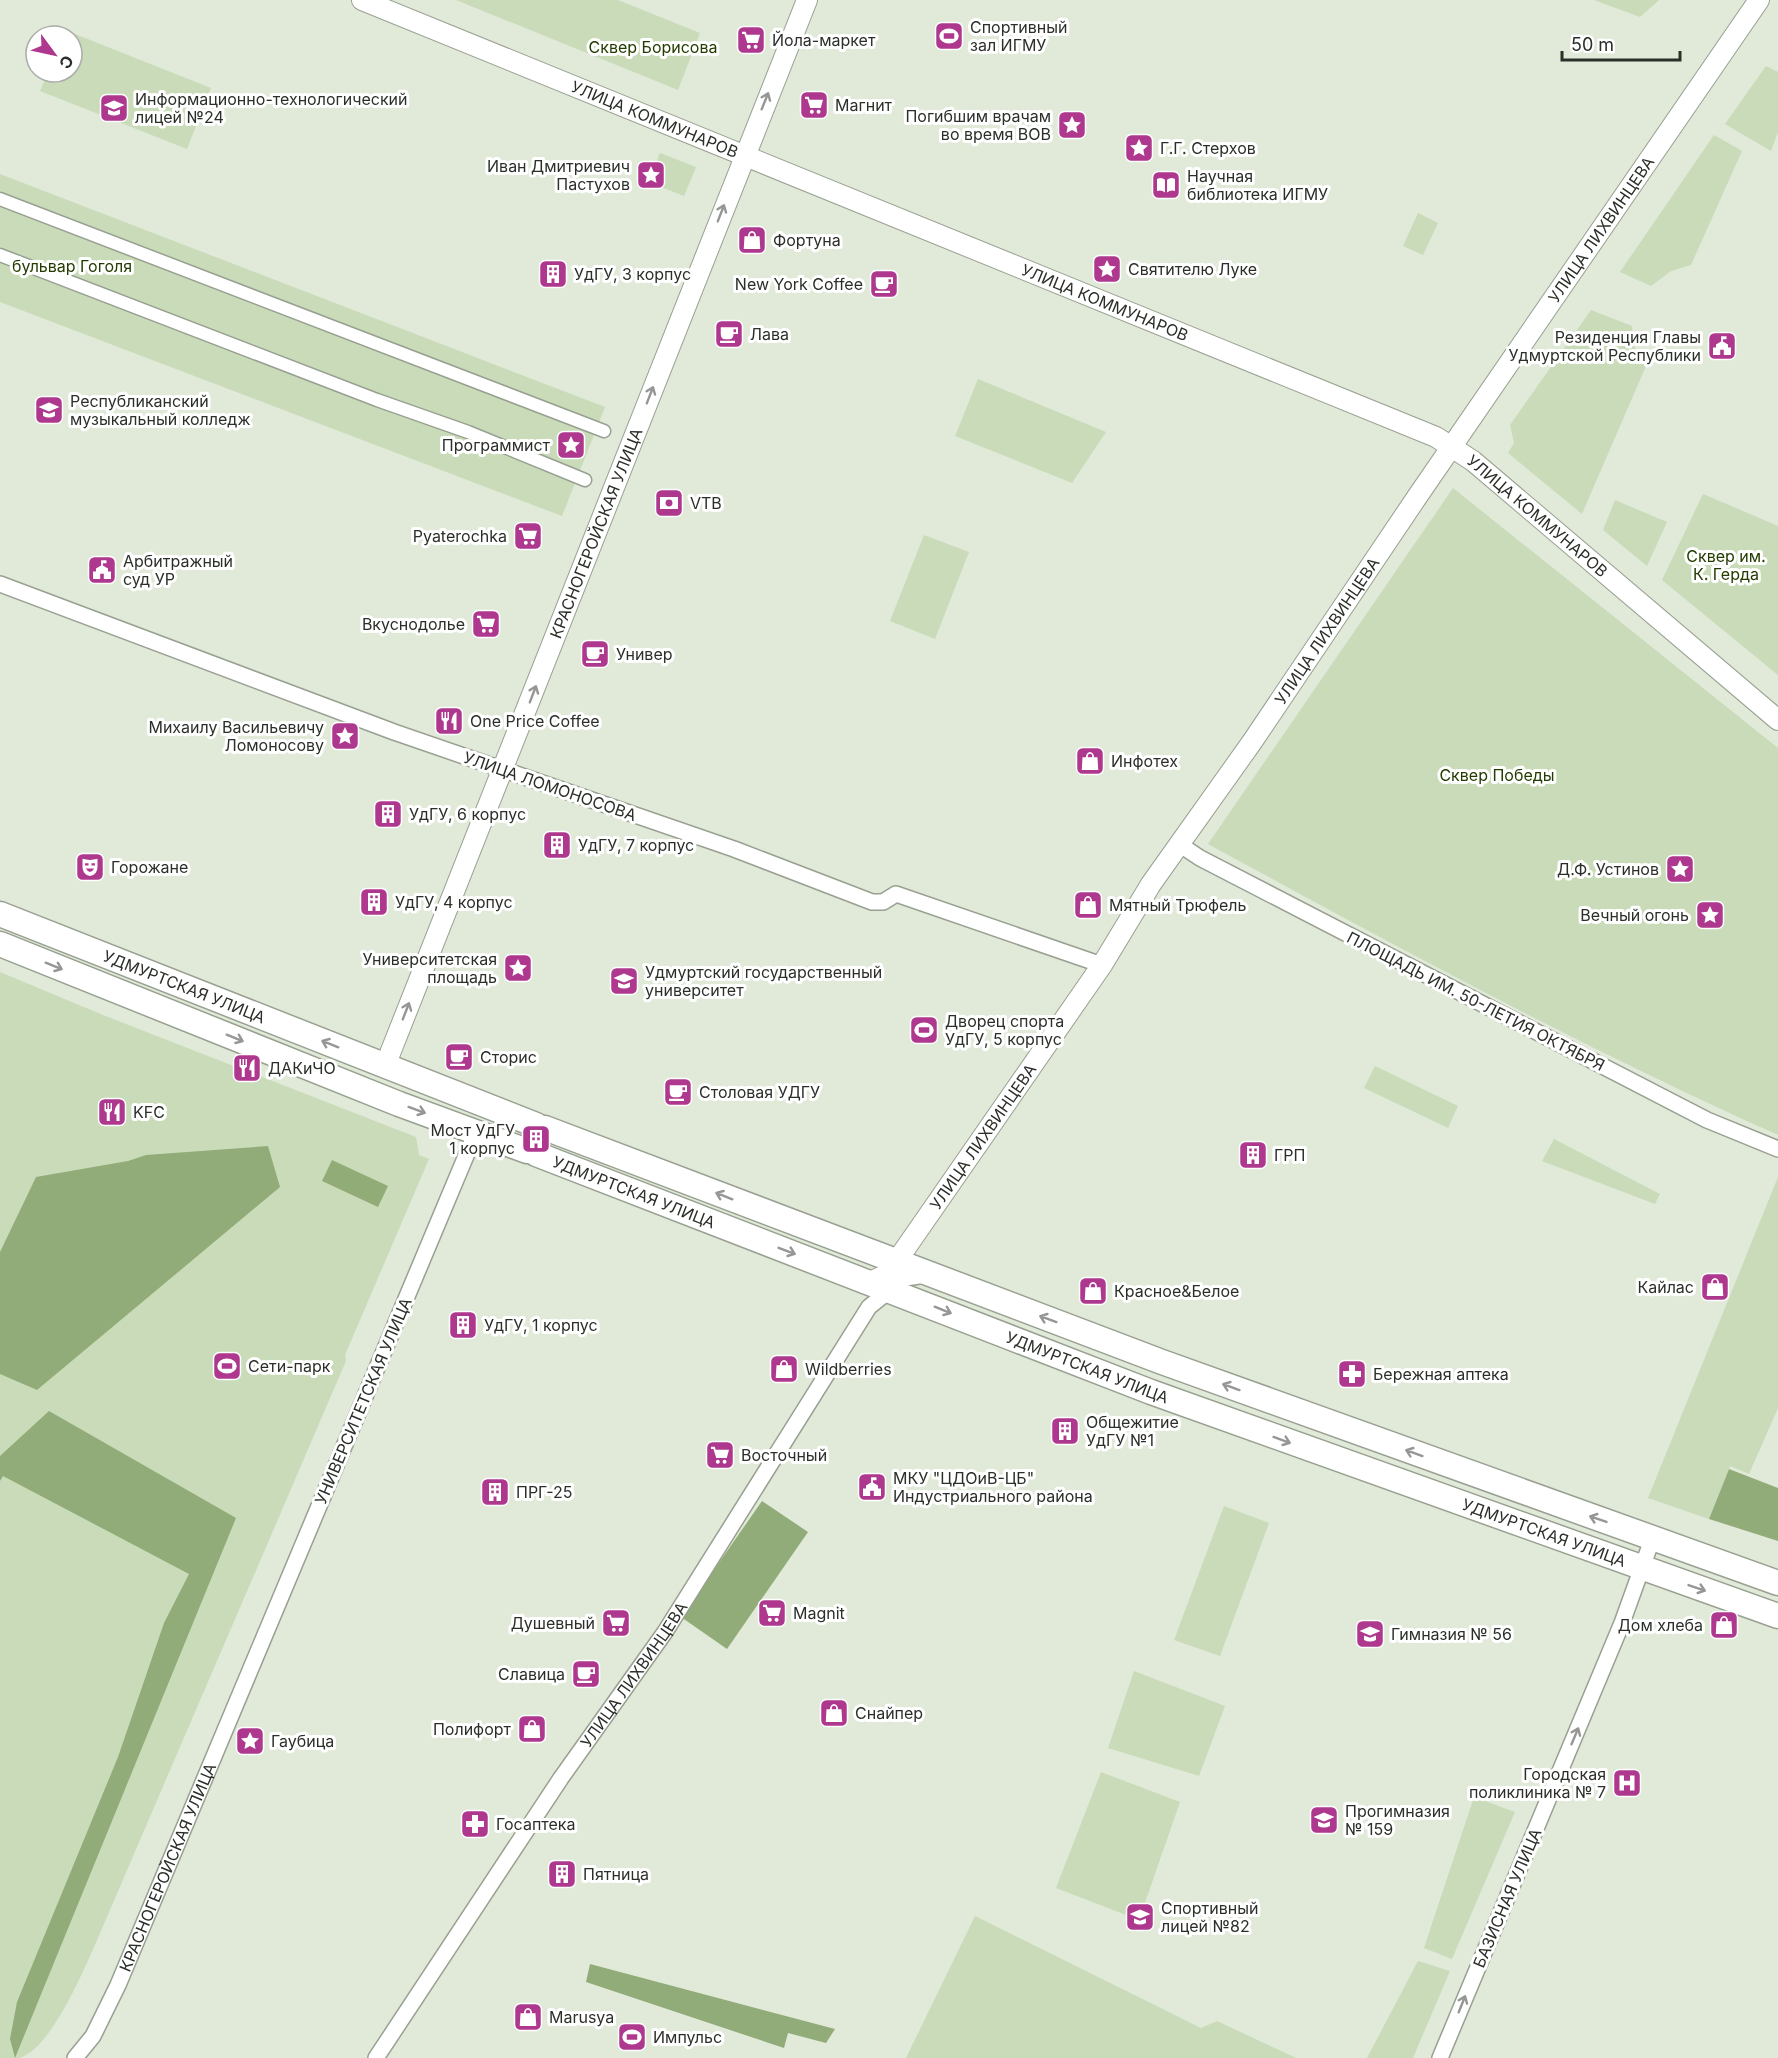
<svg xmlns="http://www.w3.org/2000/svg" width="1778" height="2058" viewBox="0 0 1778 2058" font-family="Inter,sans-serif">
<style>
.green{fill:#c9dbb9}
.forest{fill:#91ac78}
.water{fill:#91ac77}
.lines{fill:none;stroke-linecap:round;stroke-linejoin:round}
.pedestrian-casing{stroke:#98a091;stroke-width:15}
.minor-casing{stroke:#98a091;stroke-width:18}
.tertiary-casing{stroke:#98a091;stroke-width:22}
.primary-casing{stroke:#98a091;stroke-width:27}
.pedestrian{stroke:#fff;stroke-width:12}
.minor{stroke:#fff;stroke-width:15}
.tertiary{stroke:#fff;stroke-width:20}
.primary{stroke:#fff;stroke-width:24}
.oneway{stroke:#959794}
.labels{text-anchor:middle;stroke-width:6;stroke-linejoin:round;paint-order:stroke}
.poi-label{font-size:16px;fill:#2b2f29;stroke:#fff;text-anchor:start}
.park-label{font-size:16px;fill:#243c00;stroke:#fff}
.street-label{font-size:16px;fill:#2b2f29;stroke:#fff}
</style>
<rect width="100%" height="100%" fill="#e1ead9"/>
<g class="green">
<polygon points="456,0 618,0 700,33 678,90"/>
<polygon points="1594,0 1659,0 1640,17"/>
<polygon points="65,30 211,88 187,149 40,91 48,72 72,72 72,36 62,36"/>
<polygon points="1766,66 1778,72 1778,132 1771,151 1725,124"/>
<polygon points="1714,135 1742,151 1691,265 1671,271 1651,286 1620,272"/>
<polygon points="660,153 696,167 684,196 648,182"/>
<polygon points="0,174 605,407 562,516 0,302"/>
<polygon points="1418,213 1438,223 1423,255 1403,246"/>
<polygon points="1591,310 1632,326 1634,346 1646,366 1582,514 1508,453 1514,443 1510,425"/>
<polygon points="978,379 1106,432 1072,483 955,436"/>
<path d="M 1453,488 L 1778,748 L 1778,1135 C 1583,1048 1395,946 1208,844 Z"/>
<polygon points="1703,494 1778,526 1778,675 1662,580"/>
<polygon points="1615,500 1667,522 1647,566 1603,530"/>
<polygon points="924,535 969,552 935,639 890,621"/>
<path d="M 0,972 L 103,1015 L 416,1137 L 419,1155 L 429,1159 L 345,1355 L 346,1361 L 91,1954 C 79,1980 49,2050 19,2058 C 14,2058 6,2058 0,2058 Z"/>
<polygon points="1375,1066 1458,1106 1448,1128 1364,1088"/>
<polygon points="1554,1139 1660,1194 1655,1204 1542,1161"/>
<polygon points="1778,1177 1778,1408 1749,1474 1730,1466 1709,1519 1648,1498"/>
<polygon points="1224,1506 1269,1523 1220,1656 1174,1640"/>
<polygon points="1134,1671 1225,1706 1199,1776 1108,1748"/>
<polygon points="1101,1772 1180,1802 1139,1920 1056,1888"/>
<polygon points="1474,1797 1515,1812 1452,1959 1424,1948"/>
<polygon points="975,1916 1201,2028 1217,2021 1296,2058 906,2058"/>
<polygon points="1418,1961 1450,1971 1413,2058 1367,2058"/>
</g>
<g class="forest">
<polygon points="268,1146 280,1187 37,1390 0,1374 0,1252 36,1177 128,1161 146,1155"/>
<polygon points="49,1411 236,1518 15,2058 10,2039 17,2002 118,1757 164,1623 189,1574 3,1476 0,1481 0,1456"/>
<polygon points="1729,1469 1778,1488 1778,1541 1709,1519"/>
<polygon points="762,1501 808,1532 727,1649 681,1617"/>
<polygon points="590,1964 835,2029 826,2043 788,2033 784,2048 586,1982"/>
</g>
<polygon class="water" points="332,1160 388,1186 378,1207 322,1181"/>
<g class="lines">
<g class="pedestrian-casing">
<g id="pedestrian">
<polyline points="0,199 604,431"/>
<polyline points="0,255 377,400 468,432 585,480"/>
</g>
</g>
<g class="minor-casing">
<g id="minor">
<polyline points="0,584 394,732 734,849 872,902 883,902 896,894 1102,965"/>
<polyline points="1179,844 1200,858 1707,1120 1778,1149"/>
<path id="s1" d="M 75,2058 L 93,2036 L 118,1985 L 476,1132"/>
<path id="s2" d="M 376,2058 L 561,1778 L 665,1632 L 869,1307 L 905,1278 L 926,1275"/>
<polyline points="1440,2058 1622,1623 1653,1537"/>
</g>
</g>
<g class="tertiary-casing">
<g id="tertiary">
<path id="s3" d="M 362,0 L 1436,437 L 1473,461 L 1778,720"/>
<path id="s4" d="M 385,1066 L 807,0"/>
<path id="s5" d="M 870,1282 L 885,1275 L 896,1262 L 1102,965 L 1151,884 L 1252,742 L 1417,497 L 1759,0"/>
</g>
</g>
<g class="primary-casing">
<g id="primary">
<path id="s6" d="M 0,914 L 536,1125"/>
<polyline points="0,944 399,1104 527,1151"/>
<polyline points="545,1128 1162,1362 1778,1583"/>
<path id="s7" d="M 536,1154 L 1151,1392 L 1778,1616"/>
</g>
</g>
<use href="#pedestrian" class="pedestrian"/>
<use href="#minor" class="minor"/>
<use href="#tertiary" class="tertiary"/>
<use href="#primary" class="primary"/>
</g>
<defs><path id="oneway-shaft" d="M-6 0H5M1.5-3L5.5 0L1.5 3" fill="none" stroke-width="1.6" stroke-linecap="round" stroke-linejoin="round" transform="scale(1.5)"/></defs>
<g class="oneway">
<use href="#oneway-shaft" transform="translate(765 101) rotate(-68)"/>
<use href="#oneway-shaft" transform="translate(721 213) rotate(-69)"/>
<use href="#oneway-shaft" transform="translate(650 395) rotate(-69)"/>
<use href="#oneway-shaft" transform="translate(533 694) rotate(-69)"/>
<use href="#oneway-shaft" transform="translate(54 966) rotate(22)"/>
<use href="#oneway-shaft" transform="translate(406 1011) rotate(-69)"/>
<use href="#oneway-shaft" transform="translate(235 1038) rotate(22)"/>
<use href="#oneway-shaft" transform="translate(330 1044) rotate(-158)"/>
<use href="#oneway-shaft" transform="translate(417 1110) rotate(20)"/>
<use href="#oneway-shaft" transform="translate(724 1196) rotate(-158)"/>
<use href="#oneway-shaft" transform="translate(787 1251) rotate(21)"/>
<use href="#oneway-shaft" transform="translate(943 1310) rotate(22)"/>
<use href="#oneway-shaft" transform="translate(1048 1319) rotate(-160)"/>
<use href="#oneway-shaft" transform="translate(1231 1387) rotate(-160)"/>
<use href="#oneway-shaft" transform="translate(1282 1440) rotate(20)"/>
<use href="#oneway-shaft" transform="translate(1414 1453) rotate(-160)"/>
<use href="#oneway-shaft" transform="translate(1598 1519) rotate(-161)"/>
<use href="#oneway-shaft" transform="translate(1697 1588) rotate(19)"/>
<use href="#oneway-shaft" transform="translate(1575 1736) rotate(-67)"/>
<use href="#oneway-shaft" transform="translate(1462 2004) rotate(-68)"/>
</g>
<defs>
<g id="stadium-square" transform="scale(1.5)"><rect x="-9" y="-9" width="18" height="18" rx="4" fill="#af388f" stroke="#fff"/><path d="M0-5a6.5 5 0 1 0 0 10a6.5 5 0 1 0 0-10ZM-3.5-1.8h7v3.6h-7Z" fill="#fff"/></g>
<g id="supermarket-square" transform="scale(1.5)"><rect x="-9" y="-9" width="18" height="18" rx="4" fill="#af388f" stroke="#fff"/><path d="M-6-5.5h2.5l.6 2H6L4.5 2H-2.5L-4.4-4H-6ZM-1.5 3.2a1.3 1.3 0 1 0 .1 0ZM3 3.2a1.3 1.3 0 1 0 .1 0Z" fill="#fff"/></g>
<g id="school-square" transform="scale(1.5)"><rect x="-9" y="-9" width="18" height="18" rx="4" fill="#af388f" stroke="#fff"/><path d="M0-5L7-2L0 1L-7-2ZM-4 1L0 2.5L4 1V4Q0 6-4 4Z" fill="#fff"/></g>
<g id="sight-square" transform="scale(1.5)"><rect x="-9" y="-9" width="18" height="18" rx="4" fill="#af388f" stroke="#fff"/><path d="M0-6L1.8-2.2L6-1.7L2.9 1.2L3.7 5.4L0 3.3L-3.7 5.4L-2.9 1.2L-6-1.7L-1.8-2.2Z" fill="#fff"/></g>
<g id="library-square" transform="scale(1.5)"><rect x="-9" y="-9" width="18" height="18" rx="4" fill="#af388f" stroke="#fff"/><path d="M-6-4Q-3-5.5-.7-3.5V5Q-3 3-6 4ZM6-4Q3-5.5 .7-3.5V5Q3 3 6 4Z" fill="#fff"/></g>
<g id="shop-square" transform="scale(1.5)"><rect x="-9" y="-9" width="18" height="18" rx="4" fill="#af388f" stroke="#fff"/><path d="M-5-2.5h2.3a2.7 3.5 0 0 1 5.4 0H5L5.5 6h-11ZM-1.5-2.5h3a1.5 2.3 0 0 0-3 0Z" fill="#fff"/></g>
<g id="building-square" transform="scale(1.5)"><rect x="-9" y="-9" width="18" height="18" rx="4" fill="#af388f" stroke="#fff"/><path d="M-4-6H4V6H1V3H-1V6H-4ZM-2.5-4.3h1.7v1.8h-1.7ZM.8-4.3h1.7v1.8H.8ZM-2.5-1h1.7V.8h-1.7ZM.8-1h1.7V.8H.8Z" fill="#fff"/></g>
<g id="cafe-square" transform="scale(1.5)"><rect x="-9" y="-9" width="18" height="18" rx="4" fill="#af388f" stroke="#fff"/><path d="M-5.5-4.5H6V0H3Q3 3.5 0 3.5H-2.5Q-5.5 3.5-5.5 0ZM3-3.2v2h1.7v-2ZM-6 4.5H4V6H-6Z" fill="#fff"/></g>
<g id="civic-square" transform="scale(1.5)"><rect x="-9" y="-9" width="18" height="18" rx="4" fill="#af388f" stroke="#fff"/><path d="M-.6-6.5H3V-4.5H.6V-3L4-1V1h2V6H-6V1h2V-1L-.6-3ZM-1.2 2.5V6h2.4V2.5Z" fill="#fff"/></g>
<g id="university-square" transform="scale(1.5)"><rect x="-9" y="-9" width="18" height="18" rx="4" fill="#af388f" stroke="#fff"/><path d="M0-5L7-2L0 1L-7-2ZM-4 1L0 2.5L4 1V4Q0 6-4 4Z" fill="#fff"/></g>
<g id="bank-square" transform="scale(1.5)"><rect x="-9" y="-9" width="18" height="18" rx="4" fill="#af388f" stroke="#fff"/><path d="M-6-4H6V4H-6ZM0-2.3a2.3 2.3 0 1 0 0 4.6a2.3 2.3 0 1 0 0-4.6Z" fill="#fff"/></g>
<g id="restaurant-square" transform="scale(1.5)"><rect x="-9" y="-9" width="18" height="18" rx="4" fill="#af388f" stroke="#fff"/><path d="M-5-6h1v4h1v-4h1v4h1v-4h1v5L-1.5 .5V6h-2V.5L-5-1ZM5-6V6H3V1.5H1.5Q1.5-4 5-6Z" fill="#fff"/></g>
<g id="theatre-square" transform="scale(1.5)"><rect x="-9" y="-9" width="18" height="18" rx="4" fill="#af388f" stroke="#fff"/><path d="M-5-5.5Q0-4 5-5.5V0Q5 5 0 6Q-5 5-5 0ZM-3.3-2.5H-1v1.5H-3.3ZM1-2.5H3.3v1.5H1ZM-2.8 1Q0 5.5 2.8 1Z" fill="#fff"/></g>
<g id="pharmacy-square" transform="scale(1.5)"><rect x="-9" y="-9" width="18" height="18" rx="4" fill="#af388f" stroke="#fff"/><path d="M-2-6h4v4h4v4h-4v4h-4v-4h-4v-4h4Z" fill="#fff"/></g>
<g id="hospital-square" transform="scale(1.5)"><rect x="-9" y="-9" width="18" height="18" rx="4" fill="#af388f" stroke="#fff"/><path d="M-5-5h3v3.5h4V-5h3V5h-3V1.5h-4V5h-3Z" fill="#fff"/></g>
</defs>
<g fill-rule="evenodd">
<use href="#stadium-square" x="949" y="36"/>
<use href="#supermarket-square" x="751" y="40"/>
<use href="#supermarket-square" x="814" y="105"/>
<use href="#school-square" x="114" y="108"/>
<use href="#sight-square" x="1072" y="125"/>
<use href="#sight-square" x="1139" y="148"/>
<use href="#sight-square" x="651" y="175"/>
<use href="#library-square" x="1166" y="185"/>
<use href="#shop-square" x="752" y="240"/>
<use href="#sight-square" x="1107" y="269"/>
<use href="#building-square" x="553" y="274"/>
<use href="#cafe-square" x="884" y="284"/>
<use href="#cafe-square" x="729" y="334"/>
<use href="#civic-square" x="1722" y="346"/>
<use href="#university-square" x="49" y="410"/>
<use href="#sight-square" x="571" y="445"/>
<use href="#bank-square" x="669" y="503"/>
<use href="#supermarket-square" x="528" y="536"/>
<use href="#civic-square" x="102" y="570"/>
<use href="#supermarket-square" x="486" y="624"/>
<use href="#cafe-square" x="595" y="654"/>
<use href="#restaurant-square" x="449" y="721"/>
<use href="#sight-square" x="345" y="736"/>
<use href="#shop-square" x="1090" y="761"/>
<use href="#building-square" x="388" y="814"/>
<use href="#building-square" x="557" y="845"/>
<use href="#theatre-square" x="90" y="867"/>
<use href="#sight-square" x="1680" y="869"/>
<use href="#building-square" x="374" y="902"/>
<use href="#shop-square" x="1088" y="905"/>
<use href="#sight-square" x="1710" y="915"/>
<use href="#sight-square" x="518" y="968"/>
<use href="#university-square" x="624" y="981"/>
<use href="#stadium-square" x="924" y="1030"/>
<use href="#cafe-square" x="459" y="1057"/>
<use href="#restaurant-square" x="247" y="1068"/>
<use href="#cafe-square" x="678" y="1092"/>
<use href="#restaurant-square" x="112" y="1112"/>
<use href="#building-square" x="536" y="1139"/>
<use href="#building-square" x="1253" y="1155"/>
<use href="#shop-square" x="1715" y="1287"/>
<use href="#shop-square" x="1093" y="1291"/>
<use href="#building-square" x="463" y="1325"/>
<use href="#stadium-square" x="227" y="1366"/>
<use href="#shop-square" x="784" y="1369"/>
<use href="#pharmacy-square" x="1352" y="1374"/>
<use href="#building-square" x="1065" y="1431"/>
<use href="#supermarket-square" x="720" y="1455"/>
<use href="#civic-square" x="872" y="1487"/>
<use href="#building-square" x="495" y="1492"/>
<use href="#supermarket-square" x="772" y="1613"/>
<use href="#supermarket-square" x="616" y="1623"/>
<use href="#shop-square" x="1724" y="1625"/>
<use href="#school-square" x="1370" y="1634"/>
<use href="#cafe-square" x="586" y="1674"/>
<use href="#shop-square" x="834" y="1713"/>
<use href="#shop-square" x="532" y="1729"/>
<use href="#sight-square" x="250" y="1741"/>
<use href="#hospital-square" x="1627" y="1783"/>
<use href="#school-square" x="1324" y="1820"/>
<use href="#pharmacy-square" x="475" y="1824"/>
<use href="#building-square" x="562" y="1874"/>
<use href="#school-square" x="1140" y="1917"/>
<use href="#shop-square" x="528" y="2017"/>
<use href="#stadium-square" x="632" y="2037"/>
</g>
<g class="labels">
<g class="poi-label">
<text x="970" y="33">Спортивный<tspan x="970" dy="18">зал ИГМУ</tspan></text>
<text x="772" y="46">Йола-маркет</text>
<text x="135" y="105">Информационно-технологический<tspan x="135" dy="18">лицей №24</tspan></text>
<text x="835" y="111">Магнит</text>
<text x="1051" y="122" text-anchor="end">Погибшим врачам<tspan x="1051" dy="18">во время ВОВ</tspan></text>
<text x="1160" y="154">Г.Г. Стерхов</text>
<text x="630" y="172" text-anchor="end">Иван Дмитриевич<tspan x="630" dy="18">Пастухов</tspan></text>
<text x="1187" y="182">Научная<tspan x="1187" dy="18">библиотека ИГМУ</tspan></text>
<text x="773" y="246">Фортуна</text>
<text x="1128" y="275">Святителю Луке</text>
<text x="574" y="280">УдГУ, 3 корпус</text>
<text x="863" y="290" text-anchor="end">New York Coffee</text>
<text x="750" y="340">Лава</text>
<text x="1701" y="343" text-anchor="end">Резиденция Главы<tspan x="1701" dy="18">Удмуртской Республики</tspan></text>
<text x="70" y="407">Республиканский<tspan x="70" dy="18">музыкальный колледж</tspan></text>
<text x="550" y="451" text-anchor="end">Программист</text>
<text x="690" y="509">VTB</text>
<text x="507" y="542" text-anchor="end">Pyaterochka</text>
<text x="123" y="567">Арбитражный<tspan x="123" dy="18">суд УР</tspan></text>
<text x="465" y="630" text-anchor="end">Вкуснодолье</text>
<text x="616" y="660">Универ</text>
<text x="470" y="727">One Price Coffee</text>
<text x="324" y="733" text-anchor="end">Михаилу Васильевичу<tspan x="324" dy="18">Ломоносову</tspan></text>
<text x="1111" y="767">Инфотех</text>
<text x="409" y="820">УдГУ, 6 корпус</text>
<text x="578" y="851">УдГУ, 7 корпус</text>
<text x="111" y="873">Горожане</text>
<text x="1659" y="875" text-anchor="end">Д.Ф. Устинов</text>
<text x="395" y="908">УдГУ, 4 корпус</text>
<text x="1109" y="911">Мятный Трюфель</text>
<text x="1689" y="921" text-anchor="end">Вечный огонь</text>
<text x="497" y="965" text-anchor="end">Университетская<tspan x="497" dy="18">площадь</tspan></text>
<text x="645" y="978">Удмуртский государственный<tspan x="645" dy="18">университет</tspan></text>
<text x="945" y="1027">Дворец спорта<tspan x="945" dy="18">УдГУ, 5 корпус</tspan></text>
<text x="480" y="1063">Сторис</text>
<text x="268" y="1074">ДАКиЧО</text>
<text x="699" y="1098">Столовая УДГУ</text>
<text x="133" y="1118">KFC</text>
<text x="515" y="1136" text-anchor="end">Мост УдГУ<tspan x="515" dy="18">1 корпус</tspan></text>
<text x="1274" y="1161">ГРП</text>
<text x="1694" y="1293" text-anchor="end">Кайлас</text>
<text x="1114" y="1297">Красное&amp;Белое</text>
<text x="484" y="1331">УдГУ, 1 корпус</text>
<text x="248" y="1372">Сети-парк</text>
<text x="805" y="1375">Wildberries</text>
<text x="1373" y="1380">Бережная аптека</text>
<text x="1086" y="1428">Общежитие<tspan x="1086" dy="18">УдГУ №1</tspan></text>
<text x="741" y="1461">Восточный</text>
<text x="893" y="1484">МКУ "ЦДОиВ-ЦБ"<tspan x="893" dy="18">Индустриального района</tspan></text>
<text x="516" y="1498">ПРГ-25</text>
<text x="793" y="1619">Magnit</text>
<text x="595" y="1629" text-anchor="end">Душевный</text>
<text x="1703" y="1631" text-anchor="end">Дом хлеба</text>
<text x="1391" y="1640">Гимназия № 56</text>
<text x="565" y="1680" text-anchor="end">Славица</text>
<text x="855" y="1719">Снайпер</text>
<text x="511" y="1735" text-anchor="end">Полифорт</text>
<text x="271" y="1747">Гаубица</text>
<text x="1606" y="1780" text-anchor="end">Городская<tspan x="1606" dy="18">поликлиника № 7</tspan></text>
<text x="1345" y="1817">Прогимназия<tspan x="1345" dy="18">№ 159</tspan></text>
<text x="496" y="1830">Госаптека</text>
<text x="583" y="1880">Пятница</text>
<text x="1161" y="1914">Спортивный<tspan x="1161" dy="18">лицей №82</tspan></text>
<text x="549" y="2023">Marusya</text>
<text x="653" y="2043">Импульс</text>
</g>
<g class="park-label">
<text x="653" y="53">Сквер Борисова</text>
<text x="72" y="272">бульвар Гоголя</text>
<text x="1726" y="562">Сквер им.<tspan x="1726" dy="18">К. Герда</tspan></text>
<text x="1497" y="781">Сквер Победы</text>
</g>
<g class="street-label">
<text dy="6" stroke="none"><textPath href="#s3" startOffset="316">УЛИЦА КОММУНАРОВ</textPath></text>
<text dy="6" stroke="none"><textPath href="#s5" startOffset="1284">УЛИЦА ЛИХВИНЦЕВА</textPath></text>
<text dy="6" stroke="none"><textPath href="#s3" startOffset="802">УЛИЦА КОММУНАРОВ</textPath></text>
<text dy="6" stroke="none"><textPath href="#s3" startOffset="1288">УЛИЦА КОММУНАРОВ</textPath></text>
<text dy="6" stroke="none"><textPath href="#s4" startOffset="573">КРАСНОГЕРОЙСКАЯ УЛИЦА</textPath></text>
<text dy="6" stroke="none"><textPath href="#s5" startOffset="798">УЛИЦА ЛИХВИНЦЕВА</textPath></text>
<text transform="translate(550 786) rotate(19)" y="6">УЛИЦА ЛОМОНОСОВА</text>
<text dy="6" stroke="none"><textPath href="#s6" startOffset="198">УДМУРТСКАЯ УЛИЦА</textPath></text>
<text transform="translate(1476 1001) rotate(27)" y="6">ПЛОЩАДЬ ИМ. 50-ЛЕТИЯ ОКТЯБРЯ</text>
<text dy="6" stroke="none"><textPath href="#s5" startOffset="186">УЛИЦА ЛИХВИНЦЕВА</textPath></text>
<text dy="6" stroke="none"><textPath href="#s7" startOffset="105">УДМУРТСКАЯ УЛИЦА</textPath></text>
<text dy="6" stroke="none"><textPath href="#s7" startOffset="591">УДМУРТСКАЯ УЛИЦА</textPath></text>
<text transform="translate(363 1401) rotate(-67)" y="6">УНИВЕРСИТЕТСКАЯ УЛИЦА</text>
<text dy="6" stroke="none"><textPath href="#s7" startOffset="1077">УДМУРТСКАЯ УЛИЦА</textPath></text>
<text dy="6" stroke="none"><textPath href="#s2" startOffset="462">УЛИЦА ЛИХВИНЦЕВА</textPath></text>
<text dy="6" stroke="none"><textPath href="#s1" startOffset="213">КРАСНОГЕРОЙСКАЯ УЛИЦА</textPath></text>
<text transform="translate(1507 1898) rotate(-67)" y="6">БАЗИСНАЯ УЛИЦА</text>
</g>
</g>
<g transform="translate(54 54) rotate(123)"><circle r="28" fill="#ffffff" stroke="#aaaca9" stroke-width="1.5"/>
<path d="M0-4.5L10 22L0 15L-10 22Z" fill="#af388f"/>
<text y="-9" font-size="16" font-weight="bold" text-anchor="middle" fill="#2b2f29">С</text>
</g>
<path d="M1562 51v9h118v-9" fill="none" stroke="#2b2f29" stroke-width="3"/>
<text x="1571" y="51" font-size="18" fill="#2b2f29" stroke="#ffffff" stroke-width="4.5" paint-order="stroke">50 m</text>
</svg>
